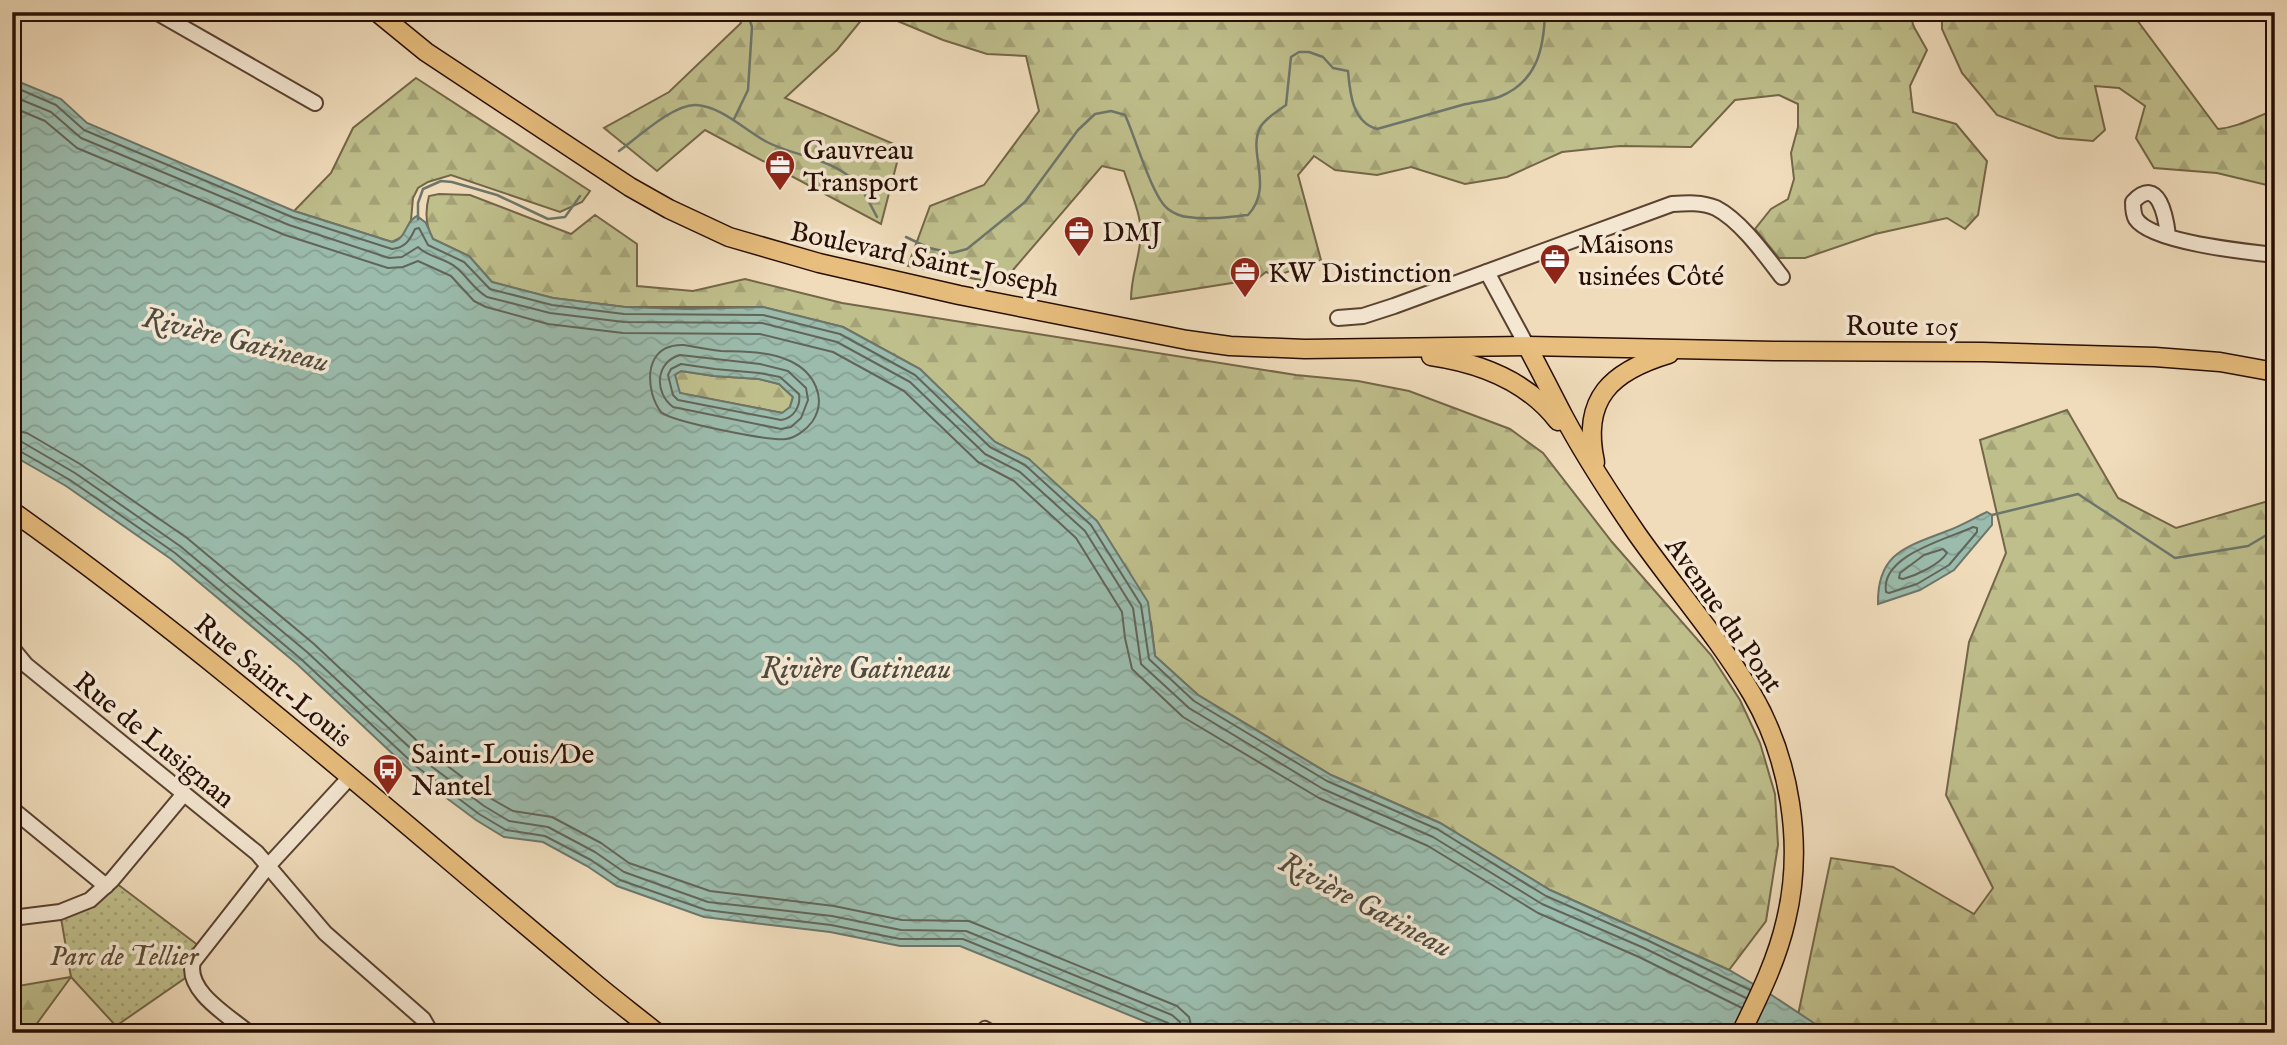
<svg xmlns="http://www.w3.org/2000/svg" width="2287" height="1045" viewBox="0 0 2287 1045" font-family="'IM FELL English',serif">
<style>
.forest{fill:url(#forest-firs);stroke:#746648;stroke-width:2}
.park{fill:url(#park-dots);stroke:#746648;stroke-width:2}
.water{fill:url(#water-waves);stroke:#6d766a;stroke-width:2;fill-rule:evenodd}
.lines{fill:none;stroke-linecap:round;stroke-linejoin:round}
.shore{stroke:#626559;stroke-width:2}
.stream{stroke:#6d766a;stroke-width:2.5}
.minor-casing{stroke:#5a4232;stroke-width:18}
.major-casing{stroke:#280e05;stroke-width:21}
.minor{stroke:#f5e8d3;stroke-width:14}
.major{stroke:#e8be7e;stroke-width:18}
.labels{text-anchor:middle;stroke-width:7;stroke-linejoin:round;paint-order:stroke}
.poi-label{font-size:28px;fill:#280e05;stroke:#f5e8d3;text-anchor:start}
.street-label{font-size:28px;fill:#280e05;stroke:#f5e8d3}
.park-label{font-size:28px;font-style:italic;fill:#5d4c34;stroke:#f5e8d3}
.water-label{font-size:30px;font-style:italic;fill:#504b40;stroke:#f5e8d3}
</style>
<defs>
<pattern id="forest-firs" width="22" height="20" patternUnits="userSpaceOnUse" patternTransform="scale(1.75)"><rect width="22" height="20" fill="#bfbf8c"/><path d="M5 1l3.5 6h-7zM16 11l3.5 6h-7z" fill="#a4a377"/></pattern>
<pattern id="park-dots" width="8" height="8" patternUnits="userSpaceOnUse" patternTransform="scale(1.75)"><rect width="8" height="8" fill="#bfbf8c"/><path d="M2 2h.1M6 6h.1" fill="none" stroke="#a4a377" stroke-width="1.8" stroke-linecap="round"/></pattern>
<pattern id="water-waves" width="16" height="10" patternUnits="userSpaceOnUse" patternTransform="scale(1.75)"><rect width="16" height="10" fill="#9bbcad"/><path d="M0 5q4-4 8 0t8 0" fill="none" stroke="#86a093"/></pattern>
</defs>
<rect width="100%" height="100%" fill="#f0dcbb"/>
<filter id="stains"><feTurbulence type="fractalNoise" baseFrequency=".00286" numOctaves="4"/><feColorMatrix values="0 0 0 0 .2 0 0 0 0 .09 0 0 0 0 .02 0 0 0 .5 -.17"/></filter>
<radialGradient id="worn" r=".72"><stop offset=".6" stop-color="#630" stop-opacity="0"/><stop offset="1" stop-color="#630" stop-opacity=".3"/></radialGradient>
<g class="forest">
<polygon points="735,12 868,12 837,50 785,98 901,147 881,224 705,130 657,171 604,128 669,92 741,23"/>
<path d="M 876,12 L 1909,12 L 1914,27 L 1927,50 L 1910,86 L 1913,112 L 1956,124 L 1987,161 L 1978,215 L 1965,229 L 1947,218 L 1875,234 L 1805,258 L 1779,258 L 1755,229 L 1771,209 L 1788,199 L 1794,179 L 1791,153 L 1798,127 L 1798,104 L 1779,95 L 1735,100 L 1691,147 L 1620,146 L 1562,152 L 1507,177 L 1465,184 L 1411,167 L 1377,175 L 1335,170 L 1314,156 L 1298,175 L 1321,260 L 1276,276 L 1266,272 L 1257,279 L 1131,299 C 1131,276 1140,256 1141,234 C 1141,214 1130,190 1124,171 L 1102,166 L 1001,284 L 908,266 L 930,206 L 984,185 L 1039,111 L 1026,56 L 987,54 L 943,40 Z"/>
<path d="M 1942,12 L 2131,12 L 2218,129 C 2239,127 2255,117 2275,110 L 2275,187 L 2217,173 L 2154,168 L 2136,138 L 2145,106 L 2119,88 L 2095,86 L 2105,130 L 2093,141 L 2058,138 L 1997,115 L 1962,73 L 1942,29 Z"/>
<polygon points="416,78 590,191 582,202 560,212 451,175 428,182 418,188 413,198 411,220 404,236 392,242 294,211 331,173 353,128"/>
<path d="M 439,194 L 470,195 L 571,234 L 595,215 L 637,244 L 637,286 L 693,291 L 745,279 L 842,303 L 1296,375 L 1358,381 L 1409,391 L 1510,429 L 1543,453 L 1612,542 L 1711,655 L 1740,700 L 1760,743 L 1775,794 L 1778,845 L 1766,921 L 1729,970 L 1550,890 L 1440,823 L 1331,775 L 1198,695 L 1155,656 L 1151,622 L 1029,459 L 995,442 L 920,369 L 843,327 L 763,307 L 625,307 L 553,298 L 492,282 L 469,256 L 433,239 C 425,225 425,211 429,196 Z"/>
<polygon points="681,371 714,376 759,379 779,384 793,397 790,407 783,413 679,393 675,375"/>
<polygon points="2067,410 2118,498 2176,528 2275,499 2275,1033 1829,1033 1798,1015 1831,858 1893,867 1974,914 1993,888 1946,795 1969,642 2006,553 1980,440"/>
<polygon points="71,977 30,1033 12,1033 12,987"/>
</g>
<polygon class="park" points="112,880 203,949 191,974 116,1026 71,977 60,912"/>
<g class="water">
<path d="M 12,79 L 61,99 L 87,123 L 294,211 L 392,242 C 407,239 405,221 417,216 L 426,223 L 433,239 L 469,256 L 492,282 L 553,298 L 625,307 L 686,309 L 763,307 L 843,327 L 920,369 L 995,442 L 1029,459 L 1097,521 L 1148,602 L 1155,656 L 1198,695 L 1331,775 L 1440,823 L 1550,890 L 1729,970 L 1767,992 L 1829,1033 L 1173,1033 L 960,946 L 900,946 L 830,932 L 704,917 L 617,886 L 587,866 L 543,842 L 504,837 L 476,820 L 413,773 L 297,664 L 171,559 L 66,486 L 12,455 ZM 681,371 L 714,376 L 759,379 L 779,384 L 793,397 L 790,407 L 782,413 L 680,393 L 675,375 Z"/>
<path d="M 1987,512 L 1992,515 L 1992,525 L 1954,570 L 1920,590 L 1878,604 C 1877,553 1906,547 1947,531 C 1961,526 1974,518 1987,512 Z"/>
</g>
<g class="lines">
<g class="shore">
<path d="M 12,86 L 56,105 L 84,130 L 292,217 L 392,249 C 405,248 410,240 415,229 L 419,228 L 428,245 L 464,262 L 490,289 L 552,305 L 624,314 L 763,315 L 840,334 L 915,375 L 990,447 L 1025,465 L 1091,525 L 1141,605 L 1149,659 L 1194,701 L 1327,781 L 1437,829 L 1546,896 L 1647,940 L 1750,990"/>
<path d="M 12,96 L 51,112 L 81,138 L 289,225 L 389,258 L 402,257 L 418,247 C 429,258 447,258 458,269 C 468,278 475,290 487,297 L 550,313 L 624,322 L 762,323 L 837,342 L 910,382 L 985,454 L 1020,472 L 1085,531 L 1133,608 L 1141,664 L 1189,708 L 1323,789 L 1433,837 L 1542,904 L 1644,948 L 1746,998"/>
<polyline points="12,107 45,121 77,148 285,235 388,268 403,267 418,261 451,276 474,301 486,307 548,324 623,333 760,334 833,352 904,391 978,462 1014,481 1076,538 1122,612 1125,638 1132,669 1183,717 1319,798 1428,846 1538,913 1639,957 1742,1008"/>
<path d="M 684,345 C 697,347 709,350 721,351 C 744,352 769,351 790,361 C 814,372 828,399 812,422 C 806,430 795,438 786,439 C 769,441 672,422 661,412 C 656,406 654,400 652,393 C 646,367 654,344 684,345 Z"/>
<path d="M 680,355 L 760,364 L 788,371 L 806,388 L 808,400 L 801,418 L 791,427 L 781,429 L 673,407 C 654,393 655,362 680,355 Z"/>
<path d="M 681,364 L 715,369 L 759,373 L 780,377 L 799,394 C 801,406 794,418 781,420 L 678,400 L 673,395 L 668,375 L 671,369 Z"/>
<polyline points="12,430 27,433 80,464 187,538 314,644 429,752 490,798 513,811 552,817 601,843 629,863 710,891 834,906 902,920 969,921 1177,1006 1189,1017 1193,1033"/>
<polyline points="12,440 22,442 75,473 180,546 307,652 423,760 484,806 509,821 548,827 595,852 624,872 708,902 832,916 901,930 966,931 1172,1015 1180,1022 1182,1033"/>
<polyline points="12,449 18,450 70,480 175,553 301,659 417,767 479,814 506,830 545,836 591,860 620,880 706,910 831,925 900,939 963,939 1168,1023 1172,1027 1173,1033"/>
<path d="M 1973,527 L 1977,528 L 1977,532 L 1949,565 L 1917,584 L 1889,593 L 1886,592 C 1880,555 1948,539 1973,527 Z"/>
<path d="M 1943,549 L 1947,553 C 1939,565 1917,575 1903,579 L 1899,578 L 1900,573 L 1924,555 Z"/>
</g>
<g class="stream">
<polyline points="734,119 748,90 752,27 747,12"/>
<path d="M 619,151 C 637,138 673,104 696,105 C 721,106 746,131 767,142 C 792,155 822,157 846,174 C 861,184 869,202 877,217"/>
<polyline points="418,219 418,203 423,189 441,181 452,182 497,195 548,219 565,217 580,196"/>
<path d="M 906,237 L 929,248 L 952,253 L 967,249 L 1025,202 L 1078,130 L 1095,114 L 1111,111 L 1125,115 C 1135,136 1152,197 1168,209 C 1173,213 1182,217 1188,217 C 1208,220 1228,217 1248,215 C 1275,186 1246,151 1261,126 C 1267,117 1278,111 1286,105 L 1291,57 L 1299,52 L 1309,52 L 1323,57 L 1333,68 L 1348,71 C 1350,93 1352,122 1377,129 C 1405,121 1434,113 1462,105 C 1474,102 1487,101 1499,97 C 1537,82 1544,49 1545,12"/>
<polyline points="1992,515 2078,494 2175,558 2248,546 2275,530"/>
</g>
<g class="minor-casing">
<g id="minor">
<polyline points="156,12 315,103"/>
<path d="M 2168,235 C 2166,219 2159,174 2133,202 C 2133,208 2133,214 2136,219 C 2151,242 2247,252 2275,255"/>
<polyline points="1487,272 1527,346"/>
<path d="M 1338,318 L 1363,316 L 1394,306 L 1672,204 C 1687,203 1702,202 1716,208 C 1741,221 1765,255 1782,277"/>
<polyline points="12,648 26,665 257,853 325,933 423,1019 431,1033"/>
<polyline points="12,809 106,886"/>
<polyline points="12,918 60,912 90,900 112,880 183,795"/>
<path d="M 249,1033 C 229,1016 185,991 193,962 L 269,865 L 350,777"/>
<polyline points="981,1033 985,1029 992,1033"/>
</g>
</g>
<g class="major-casing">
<g id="major">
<polyline points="377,12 426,52 630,187 669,209 729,237 819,263 959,295 1187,340 1230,346 1305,349 1527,346 1774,351 1983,352 2155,357 2220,362 2275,372"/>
<path d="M 1527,346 C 1540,370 1552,394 1564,417 C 1586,458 1611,496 1637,534 C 1675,588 1718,637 1752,694 C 1790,759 1804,845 1786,920 C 1777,960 1759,996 1741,1033"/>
<path d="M 1431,356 C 1480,363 1527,381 1558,421"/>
<path d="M 1595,462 C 1581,398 1612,371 1669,354"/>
<path d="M 12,511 C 215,655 400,821 591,980 C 612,998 635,1015 657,1033"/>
</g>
</g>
<use href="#minor" class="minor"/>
<use href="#major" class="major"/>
</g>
<defs>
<g id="office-pin" transform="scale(1.575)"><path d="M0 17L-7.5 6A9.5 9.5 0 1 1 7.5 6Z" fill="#8f2418" stroke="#f5e8d3"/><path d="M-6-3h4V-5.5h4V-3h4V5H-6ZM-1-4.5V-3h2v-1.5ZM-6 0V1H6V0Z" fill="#fff"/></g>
<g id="bus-pin" transform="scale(1.575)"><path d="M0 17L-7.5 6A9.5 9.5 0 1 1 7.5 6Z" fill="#8f2418" stroke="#f5e8d3"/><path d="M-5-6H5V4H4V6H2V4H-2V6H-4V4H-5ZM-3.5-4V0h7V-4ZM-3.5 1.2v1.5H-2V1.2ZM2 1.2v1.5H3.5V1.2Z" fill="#fff"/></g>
</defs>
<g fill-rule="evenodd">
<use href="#office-pin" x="780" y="165"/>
<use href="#office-pin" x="1079" y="231"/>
<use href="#office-pin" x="1555" y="259"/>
<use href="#office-pin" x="1245" y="272"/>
<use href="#bus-pin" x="388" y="769"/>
</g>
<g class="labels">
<g class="poi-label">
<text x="803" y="159">Gauvreau<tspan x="803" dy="32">Transport</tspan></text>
<text x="1102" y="241">DMJ</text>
<text x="1578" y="253">Maisons<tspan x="1578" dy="32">usinées Côté</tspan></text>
<text x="1268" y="282">KW Distinction</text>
<text x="411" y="763">Saint-Louis/De<tspan x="411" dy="32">Nantel</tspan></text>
</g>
<g class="street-label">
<text transform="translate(925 258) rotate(12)" y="10">Boulevard Saint-Joseph</text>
<text x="1902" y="335">Route 105</text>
<text transform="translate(1725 614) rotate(55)" y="10">Avenue du Pont</text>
<text transform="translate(274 680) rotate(39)" y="10">Rue Saint-Louis</text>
<text transform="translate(155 739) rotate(39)" y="10">Rue de Lusignan</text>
</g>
<g class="park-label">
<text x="124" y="965">Parc de Tellier</text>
</g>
<g class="water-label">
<text transform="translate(236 339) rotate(14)" y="10">Rivière Gatineau</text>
<text x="856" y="678">Rivière Gatineau</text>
<text transform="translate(1366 904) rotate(28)" y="10">Rivière Gatineau</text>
</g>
</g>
<rect width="2287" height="1045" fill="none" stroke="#f0dcbb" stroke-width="42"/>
<rect x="14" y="14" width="2259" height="1017" fill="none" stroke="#280e05" stroke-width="3.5"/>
<rect x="21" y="21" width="2245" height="1003" fill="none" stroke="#280e05" stroke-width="2"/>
<rect width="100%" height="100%" filter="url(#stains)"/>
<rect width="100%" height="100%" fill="url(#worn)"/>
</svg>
